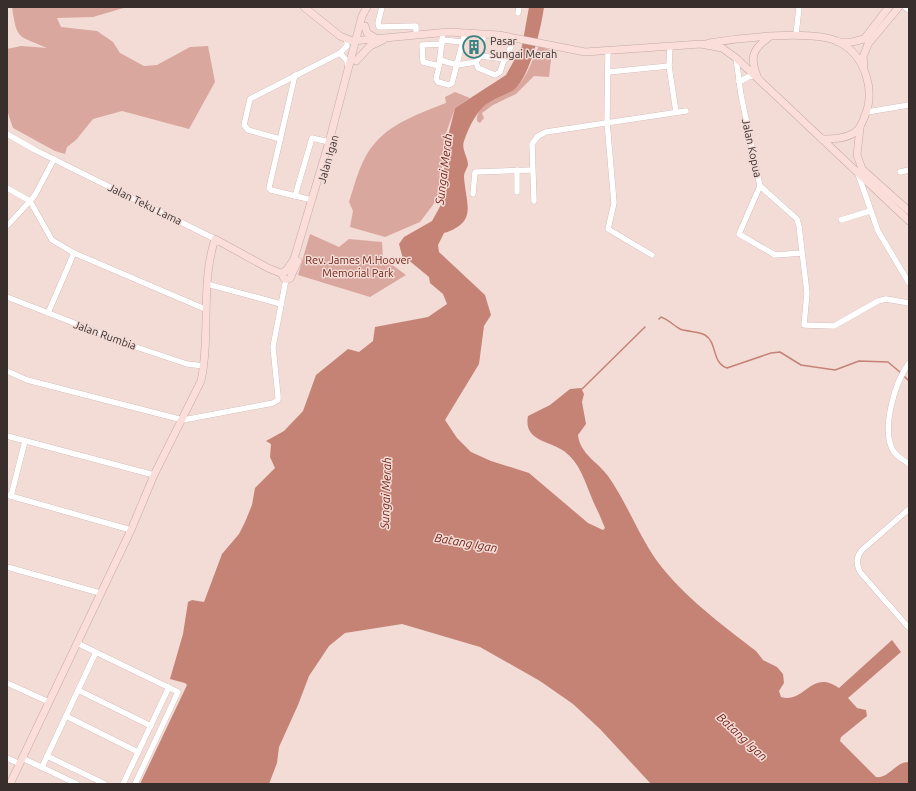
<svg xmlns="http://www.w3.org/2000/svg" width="916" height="791" viewBox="0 0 916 791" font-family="Ubuntu,sans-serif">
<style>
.green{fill:#d9a79e}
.water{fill:#c58376}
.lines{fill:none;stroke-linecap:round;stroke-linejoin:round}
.stream{stroke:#c58376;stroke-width:1.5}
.street-casing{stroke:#c2aaa6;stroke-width:6}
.secondary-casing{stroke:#c2aaa6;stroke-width:8}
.street{stroke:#fff;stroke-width:5.5}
.secondary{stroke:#fbded9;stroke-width:7}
.labels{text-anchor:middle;stroke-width:3;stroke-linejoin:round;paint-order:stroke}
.poi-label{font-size:11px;fill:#382e2c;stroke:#f3dbd6;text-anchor:start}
.street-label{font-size:11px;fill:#382e2c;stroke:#f3dbd6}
.park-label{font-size:11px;fill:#6e1f13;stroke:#f3dbd6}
.water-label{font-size:12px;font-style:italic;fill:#742418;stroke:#f3dbd6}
</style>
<rect width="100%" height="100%" fill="#f3dbd6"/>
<g class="green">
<path d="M 12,7 L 127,7 L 93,17 L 57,18 L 61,27 L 97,31 L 113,42 L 120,53 L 144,66 L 157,65 L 190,47 L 208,46 L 215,82 L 189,129 L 122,111 L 93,119 L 76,140 L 67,147 L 65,154 L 55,151 L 13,128 L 7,110 L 7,49 L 21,46 L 47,48 C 18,35 17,41 12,7 Z"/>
<path d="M 539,46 L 552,51 L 549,77 L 534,76 L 516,94 L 493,105 L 482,113 L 484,118 L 480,123 L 477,121 C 475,104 503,97 513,90 C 526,81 532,60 539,46 Z"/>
<path d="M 455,92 L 470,98 L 455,108 L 444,139 L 444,159 L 439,180 L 439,197 L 420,222 L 385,237 L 350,227 L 353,211 L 349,202 C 355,183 361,158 375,143 C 393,122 421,113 446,103 L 445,97 Z"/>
<polygon points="310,234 339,247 349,239 382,242 383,258 406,275 370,297 298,275"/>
</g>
<path class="water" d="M 529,7 L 544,7 C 541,28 531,74 515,89 C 508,94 498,97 490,102 C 477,109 469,127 464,141 C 461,149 468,157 468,165 C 467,169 464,172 464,177 C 466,205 478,222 444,233 L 438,245 L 439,252 L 485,295 L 491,315 L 484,326 L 479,364 L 445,420 L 457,438 L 471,452 L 491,461 L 529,473 L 588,523 L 603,530 L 605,528 L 602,521 C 599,513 594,504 591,496 C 584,479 579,462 564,451 C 550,441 523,441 528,416 L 550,405 L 570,389 L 581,388 L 584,394 L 582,402 L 586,424 L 578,435 C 580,454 598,462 608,476 C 627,503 638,534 657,561 C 683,596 721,624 756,651 L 763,660 L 777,667 L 783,674 L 784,683 L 779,691 L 781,697 C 805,704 811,668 839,688 L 892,640 L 901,652 L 848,698 L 857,708 L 866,710 L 867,716 L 841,737 L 840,741 L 876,777 C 889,779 896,761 909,762 L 909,784 L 651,784 L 600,729 L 573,704 L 540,681 L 480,647 L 402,624 L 345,633 L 329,646 L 309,676 L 298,705 L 279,747 L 277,763 L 269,784 L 140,784 L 187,685 L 185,683 L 170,679 L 183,634 L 188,602 L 192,600 L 204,602 L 222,554 L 239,534 L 245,522 L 252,505 L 255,488 L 275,468 L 270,457 L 271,444 L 266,441 L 284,431 L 303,411 L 316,375 L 348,349 L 359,352 L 373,341 L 375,327 L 428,317 L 447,304 L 443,294 L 430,283 L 429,277 L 406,258 L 403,259 L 399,244 L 404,237 L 432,221 L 443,201 L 441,183 L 446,160 L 446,144 L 455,108 L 506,75 L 522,46 Z"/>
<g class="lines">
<g class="stream">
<path d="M 659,319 L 661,317 C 669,320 673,325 680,329 C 688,332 698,331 705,335 C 718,343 711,362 727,368 L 771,353 L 780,352 L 801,365 L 835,370 L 859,361 L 888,362 L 901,373"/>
<polyline points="903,375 909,381"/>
<polyline points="581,390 645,327"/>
</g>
<g class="street-casing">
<g id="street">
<polyline points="382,7 378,23 379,27 416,26 416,34"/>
<polyline points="905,7 909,10"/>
<polyline points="518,13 519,7"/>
<polyline points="443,32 439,66 436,79 438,82 449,85 452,83 465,33"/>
<polyline points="796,35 799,7"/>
<polyline points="442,40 463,42"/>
<polyline points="670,46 669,66 676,112"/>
<polyline points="608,52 607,122 614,203 608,229 652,255"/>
<polyline points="340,53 347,61 348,68"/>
<polyline points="480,56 506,59 514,38"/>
<polyline points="736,58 741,95 760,186 739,234 775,255 802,253"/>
<polyline points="440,60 457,65 476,62 480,56 484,34"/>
<polyline points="476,62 478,68 495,75 500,72 504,60"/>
<polyline points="439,66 423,62 422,45 442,44"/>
<polyline points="608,72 669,66"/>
<polyline points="295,75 269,188 271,190 312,200"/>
<polyline points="739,82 748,77 755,75"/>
<polyline points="867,112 909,105"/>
<polyline points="7,134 35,150 215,239"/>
<polyline points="280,139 248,130 244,125 250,99 340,53 347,46 347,40"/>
<polyline points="54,159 35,195 30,201 52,240 74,253 205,309"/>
<polyline points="517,170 517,192"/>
<polyline points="900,172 909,170"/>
<polyline points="858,174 878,231 909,283"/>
<polyline points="760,186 797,219 799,226 807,293 804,325 834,326 878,301 886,299 909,303"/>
<polyline points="7,188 30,201 7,226"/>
<polyline points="473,194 475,172 532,170"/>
<polyline points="295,196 312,138 329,142"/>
<polyline points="534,201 532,144 538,136 546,132 686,111"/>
<polyline points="841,220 870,211"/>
<polyline points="207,284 281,304"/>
<polyline points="7,297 136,347 187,364 204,366"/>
<polyline points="48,313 74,253"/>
<path d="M 909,363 C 895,382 880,431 894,452 C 898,457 904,460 909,464"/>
<polyline points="7,371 27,380 183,420 273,403 278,400 278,396 273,347 286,279"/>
<polyline points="7,436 154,475"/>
<polyline points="7,495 131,530"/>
<polyline points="11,496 25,441"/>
<path d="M 909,509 L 862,550 C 856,557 856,563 860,572 L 909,628"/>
<polyline points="7,567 100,593"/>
<polyline points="77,643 178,692 135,784"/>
<polyline points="7,683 49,702"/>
<polyline points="78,690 151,726"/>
<polyline points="66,716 138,752"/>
<polyline points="47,756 105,784"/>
<polyline points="7,758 20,764"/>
<polyline points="22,758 77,784"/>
<polyline points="42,767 96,652"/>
<polyline points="123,784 169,687"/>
</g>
</g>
<g class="secondary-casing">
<g id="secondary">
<polyline points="304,7 340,36 352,41 449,32 499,35 585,52 701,44 722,48 736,58 909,221"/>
<polyline points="365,26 367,33 376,38"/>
<polyline points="838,42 852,42 864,39 889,7"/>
<path d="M 709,43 C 739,38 813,29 839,42 C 866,56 876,92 864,118 C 862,124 860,129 854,133 C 844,139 833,139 822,139"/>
<polyline points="356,61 370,46 383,40"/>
<polyline points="864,66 863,57 868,44 899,7"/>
<path d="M 757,76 C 750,57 752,50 768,38"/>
<polyline points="860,128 857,155 862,169 909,211"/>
<circle cx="287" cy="275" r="4.5"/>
<polyline points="286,271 294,259 329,142 362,16 367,7"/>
<polyline points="291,276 298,261"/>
<path d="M 10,784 L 131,530 L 154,475 L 201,381 C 211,334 200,285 215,239 L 268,268 L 283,274"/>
</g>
</g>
<use href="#street" class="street"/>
<use href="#secondary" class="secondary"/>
</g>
<defs>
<g id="building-ring" transform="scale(1.15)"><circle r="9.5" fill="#f3dbd6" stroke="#3b8381" stroke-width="1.5"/><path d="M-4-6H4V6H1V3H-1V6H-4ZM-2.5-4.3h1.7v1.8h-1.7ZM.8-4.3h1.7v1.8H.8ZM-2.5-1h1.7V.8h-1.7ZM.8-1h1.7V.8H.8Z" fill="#3b8381"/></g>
</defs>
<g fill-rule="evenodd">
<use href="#building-ring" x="474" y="47"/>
</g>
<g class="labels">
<g class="poi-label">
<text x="490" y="45">Pasar<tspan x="490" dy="13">Sungai Merah</tspan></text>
</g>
<g class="street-label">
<text transform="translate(752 148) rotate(78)" y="4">Jalan Kopua</text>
<text transform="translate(328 159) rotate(-74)" y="4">Jalan Igan</text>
<text transform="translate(145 204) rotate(26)" y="4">Jalan Teku Lama</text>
<text transform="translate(105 335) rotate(20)" y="4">Jalan Rumbia</text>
</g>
<g class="park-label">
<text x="358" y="264">Rev. James M.Hoover<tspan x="358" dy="13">Memorial Park</tspan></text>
</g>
<g class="water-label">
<text transform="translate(444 169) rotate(-83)" y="4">Sungai Merah</text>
<text transform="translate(386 493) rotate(-88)" y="4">Sungai Merah</text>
<text transform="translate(466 543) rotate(10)" y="4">Batang Igan</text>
<text transform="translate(742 737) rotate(43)" y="4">Batang Igan</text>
</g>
</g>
<rect width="916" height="791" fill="none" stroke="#382e2c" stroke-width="16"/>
</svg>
